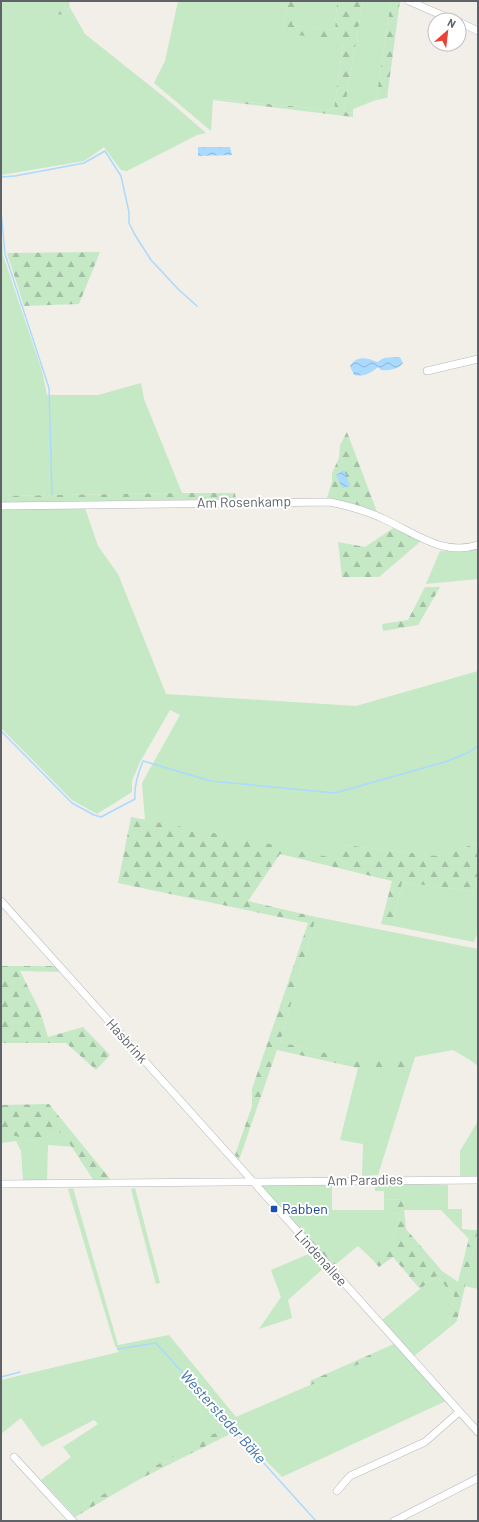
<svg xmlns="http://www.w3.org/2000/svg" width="479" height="1522" viewBox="0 0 479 1522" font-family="Barlow,sans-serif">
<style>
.grass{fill:#c5e8c5}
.forest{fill:url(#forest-firs)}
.water{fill:url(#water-waves)}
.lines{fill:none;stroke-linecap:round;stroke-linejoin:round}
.stream{stroke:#aadaff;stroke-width:1.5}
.minor-casing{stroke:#b5b8bc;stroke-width:8}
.minor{stroke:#fff;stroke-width:7}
.transit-dot{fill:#1a4fb4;stroke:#fff;stroke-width:1.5}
.labels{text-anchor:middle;stroke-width:4;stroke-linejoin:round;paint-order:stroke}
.street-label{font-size:14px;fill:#5f6368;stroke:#fff}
.transit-label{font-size:14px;fill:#164399;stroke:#fff;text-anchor:start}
.water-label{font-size:15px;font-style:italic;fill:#4174aa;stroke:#fff}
</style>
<defs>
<pattern id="forest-firs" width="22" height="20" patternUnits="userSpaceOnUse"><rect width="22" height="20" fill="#c5e8c5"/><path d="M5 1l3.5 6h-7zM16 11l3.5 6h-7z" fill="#a3c0a4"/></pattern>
<pattern id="water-waves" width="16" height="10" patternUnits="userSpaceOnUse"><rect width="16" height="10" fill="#aadaff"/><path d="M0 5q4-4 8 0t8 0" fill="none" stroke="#8eb4d2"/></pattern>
</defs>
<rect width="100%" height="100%" fill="#f1efe8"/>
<g class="grass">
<polygon points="1,1 56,1 54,14 66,15 69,6 85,34 169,101 206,133 197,135 127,171 121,170 104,147 84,161 1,175"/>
<polygon points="178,1 288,1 282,32 343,42 334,110 213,99 211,131 154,83 165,61"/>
<polygon points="297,1 337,1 335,30 291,25"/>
<polygon points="363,1 391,1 376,100 353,109 353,113 344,112"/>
<polygon points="1,223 3,255 42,371 47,395 98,395 141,383 144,399 182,493 1,496"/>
<polygon points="42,505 85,508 98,546 118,574 166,694 356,706 478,671 478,843 437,856 346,845 342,860 145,820 142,783 180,715 170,710 140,762 132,781 132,792 97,814 72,800 1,728 1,511 37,511"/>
<polygon points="478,548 478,579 426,584 440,551 459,551"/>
<polygon points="402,882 469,891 478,886 478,932 474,942 393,926"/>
<polygon points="316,917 478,949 478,1066 470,1060 453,1050 415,1057 378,1175 362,1176 363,1144 340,1140 358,1068 408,1068 410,1061 360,1061 280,1042"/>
<polygon points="478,1121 478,1177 460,1177 460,1151"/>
<polygon points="1,1132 33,1141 62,1132 78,1147 48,1145 47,1180 23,1180 21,1151 16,1141 1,1143"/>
<polygon points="332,1183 332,1210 384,1210 400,1214 394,1237 370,1257 358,1246 336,1264 272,1192 269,1195 258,1184"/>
<polygon points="375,1183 448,1185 448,1209 462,1209 462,1229 471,1230 469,1239 441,1210 404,1210 403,1199 384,1200 384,1191 375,1191"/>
<polygon points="73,1188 118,1345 169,1335 236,1417 398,1347 446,1401 282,1477 231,1425 71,1512 41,1480 71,1457 63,1447 98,1424 94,1420 42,1447 21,1418 1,1434 1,1380 119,1352 115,1346 68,1189"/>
<polygon points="135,1188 160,1283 156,1284 131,1189"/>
<polygon points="478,1230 478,1289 465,1286"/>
<polygon points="311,1253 325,1267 288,1300 292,1318 259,1329 281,1297 271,1270"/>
<polygon points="436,1276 454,1295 449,1328 414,1356 382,1320"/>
</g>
<g class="forest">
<polygon points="56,1 70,1 66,15 53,14"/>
<polygon points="288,1 297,1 292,25 335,30 337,1 363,1 344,112 353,113 353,117 213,100 213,99 334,110 343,43 282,32"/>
<polygon points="391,1 400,1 387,98 376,100"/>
<polygon points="100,252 79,304 24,306 7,253"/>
<polygon points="347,432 377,512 327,498 332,482 332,473 339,458 340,445"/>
<polygon points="182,493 235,493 236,499 45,502 38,511 1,511 1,496"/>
<polygon points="395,527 421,541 379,577 342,577 338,542 365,547"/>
<polygon points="425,587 440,587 418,625 383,631 382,624 408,620"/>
<polygon points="131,817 285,847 341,860 346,845 437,856 478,843 478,886 469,891 402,882 393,926 381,924 392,881 280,854 248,901 316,917 280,1042 360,1061 410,1061 408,1068 358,1068 277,1050 239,1160 235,1155 252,1106 252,1089 308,923 118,883"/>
<polygon points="1,966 55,966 61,972 20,971 40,1011 48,1037 83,1027 110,1055 96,1070 66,1043 1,1043"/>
<polygon points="49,1104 111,1180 94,1181 62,1132 33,1141 1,1132 1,1105"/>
<polygon points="272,1192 336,1264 332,1266 269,1195"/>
<polygon points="403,1199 406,1229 442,1271 458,1282 471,1230 478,1230 457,1321 449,1328 454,1295 436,1276 420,1289 393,1257 379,1267 370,1257 394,1237 400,1214 384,1210 384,1200"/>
<polygon points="394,1344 398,1347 311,1385 310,1381"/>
<polygon points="228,1426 232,1433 138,1480 75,1517 71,1512"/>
</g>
<g class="water">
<polygon points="198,147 230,147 232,155 198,156"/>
<path d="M 394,357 L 400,357 L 403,363 C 399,369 388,371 381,370 L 378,367 C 371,373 365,377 354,375 L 350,366 C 357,355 367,358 377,362 L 384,358 Z"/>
<polygon points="344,470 350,486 342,488 336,475"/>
</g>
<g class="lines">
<g class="stream">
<polyline points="1,177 15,176 84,163 105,151 121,176 129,212 129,223 135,235 151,260 178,289 197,306"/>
<polyline points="1,211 5,254 49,388 52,495"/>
<path d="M 1,731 L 72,803 L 94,815 L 101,817 L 135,799 C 134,786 138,773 143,761 L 211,781 L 335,793 L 448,761 L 469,752 L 478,746"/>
<polyline points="118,1349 156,1343 316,1521"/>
<polyline points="1,1377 20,1372"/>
</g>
<g class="minor-casing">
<g id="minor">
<polyline points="409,1 453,20"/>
<polyline points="459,22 478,31"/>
<polyline points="427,371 478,359"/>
<path d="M 1,506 L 330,502 C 349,506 368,511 386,520 C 416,534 443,556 478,545"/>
<polyline points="1,901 478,1432"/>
<polyline points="1,1184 478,1180"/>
<polyline points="14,1457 73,1521"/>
<polyline points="337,1491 350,1476 425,1442 459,1412"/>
<polyline points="394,1521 478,1478"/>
</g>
</g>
<use href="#minor" class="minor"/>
</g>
<rect class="transit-dot" x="270" y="1205" width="8" height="8" rx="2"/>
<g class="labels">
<g class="street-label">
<text transform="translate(244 502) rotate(-1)" y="5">Am Rosenkamp</text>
<text transform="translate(127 1041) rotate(48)" y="5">Hasbrink</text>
<text transform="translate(365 1180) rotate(-1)" y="5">Am Paradies</text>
<text transform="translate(321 1258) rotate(48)" y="5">Lindenallee</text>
</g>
<g class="transit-label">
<text x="282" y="1214">Rabben</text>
</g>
<g class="water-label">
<text transform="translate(223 1417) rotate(48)" y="5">Westersteder Bäke</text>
</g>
</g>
<rect width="479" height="1522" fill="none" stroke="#5f6368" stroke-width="4"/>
<g transform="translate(447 32) rotate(28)"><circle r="19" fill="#ffffff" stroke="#bfc1c3"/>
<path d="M0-3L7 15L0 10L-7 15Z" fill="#ea4335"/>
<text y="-6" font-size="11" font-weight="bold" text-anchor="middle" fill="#5f6368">N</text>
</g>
</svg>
